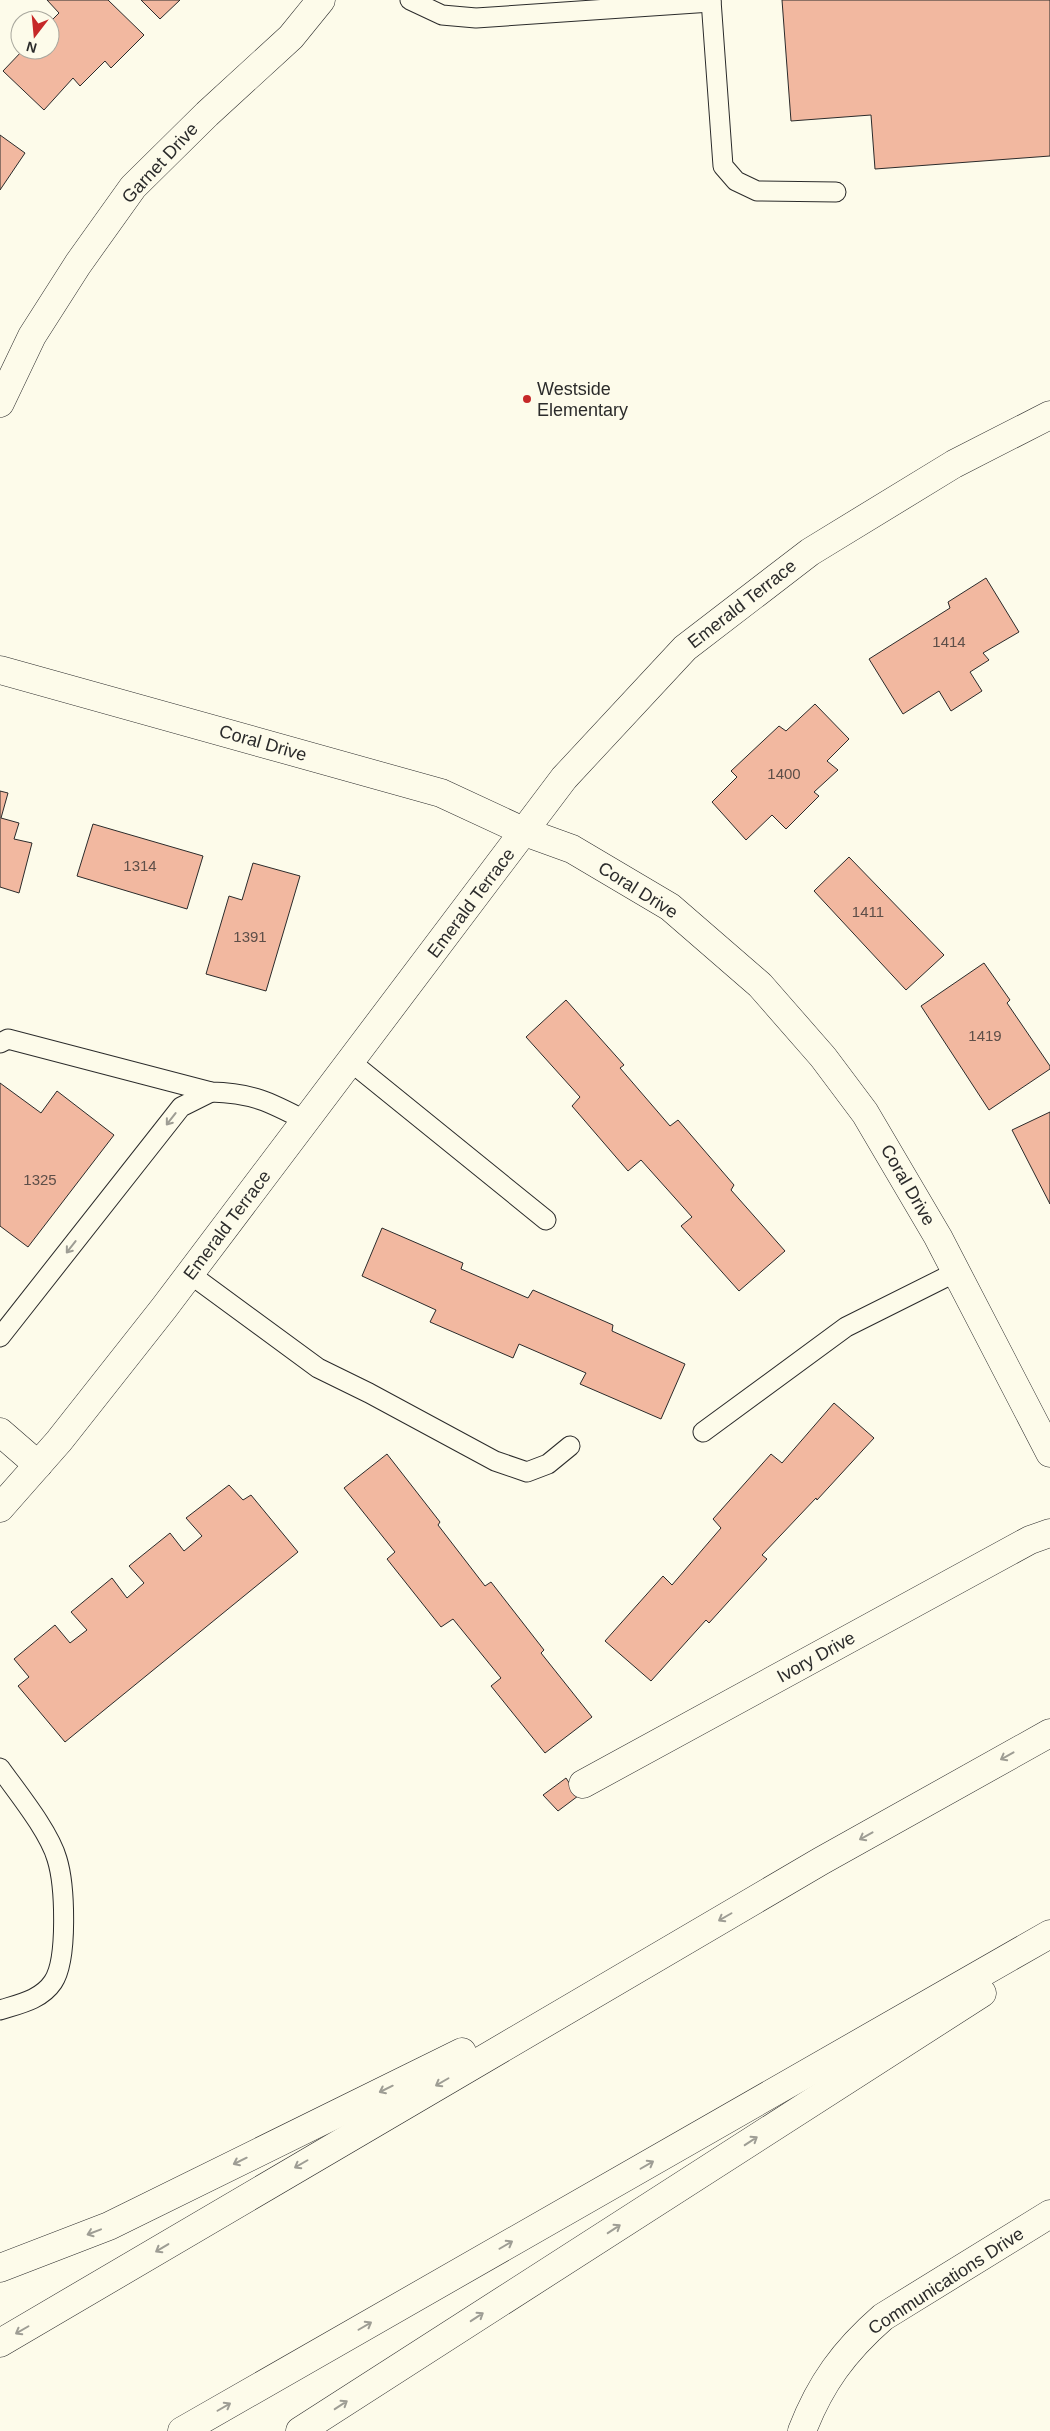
<svg xmlns="http://www.w3.org/2000/svg" width="1050" height="2431" viewBox="0 0 1050 2431" font-family="Helvetica,sans-serif">
<style>
.building{fill:#f2b8a0;stroke:#2b2b2b}
.lines{fill:none;stroke-linecap:round;stroke-linejoin:round}
.lane-casing{stroke:#2b2b2b;stroke-width:21}
.street-casing{stroke:#2b2b2b;stroke-width:29}
.highway-casing{stroke:#2b2b2b;stroke-width:29}
.lane{stroke:#fdfbea;stroke-width:19}
.street{stroke:#fdfbea;stroke-width:28}
.highway{stroke:#fdfbea;stroke-width:28}
.oneway{stroke:#9e9d94}
.poi-dot{fill:#c62828;stroke:#fdfbea;stroke-width:2}
.labels{text-anchor:middle;stroke-width:4;stroke-linejoin:round;paint-order:stroke}
.number-label{font-size:15px;fill:#5d4e48}
.street-label{font-size:18px;fill:#2b2b2b;stroke:#fdfbea}
.poi-label{font-size:18px;fill:#2b2b2b;stroke:#fdfbea;text-anchor:start}
</style>
<rect width="100%" height="100%" fill="#fdfbea"/>
<g class="building">
<polygon points="47,0 108,0 144,35 111,68 105,61 80,86 73,78 44,110 3,71 23,50 50,50 50,22 59,13"/>
<polygon points="141,0 180,0 160,19"/>
<polygon points="782,0 1050,0 1050,156 875,169 871,115 791,121"/>
<polygon points="0,135 25,153 0,190"/>
<polygon points="986,578 1019,632 983,653 989,660 970,672 982,691 951,711 939,691 903,714 869,659 950,608 948,602"/>
<polygon points="815,704 849,739 827,761 838,770 814,792 819,796 786,829 772,815 746,840 712,802 737,777 731,771 779,726 786,731"/>
<polygon points="0,791 8,793 1,818 19,823 14,839 32,843 19,893 0,887"/>
<polygon points="93,824 203,856 187,909 77,876"/>
<polygon points="849,857 944,955 906,990 814,891"/>
<polygon points="253,863 300,876 266,991 206,974 229,896 242,900"/>
<polygon points="984,963 1010,1000 1007,1003 1050,1066 1050,1069 989,1110 921,1006"/>
<polygon points="566,1000 624,1065 620,1068 670,1126 678,1120 734,1185 731,1190 785,1251 739,1291 681,1226 692,1217 641,1160 628,1171 572,1106 580,1097 526,1037"/>
<polygon points="0,1083 41,1113 57,1091 114,1135 28,1247 0,1226"/>
<polygon points="1050,1112 1050,1204 1012,1130"/>
<polygon points="382,1228 463,1263 461,1269 528,1298 533,1290 613,1325 612,1331 685,1364 661,1419 580,1384 586,1373 519,1344 513,1358 430,1322 436,1310 362,1276"/>
<polygon points="834,1403 874,1438 817,1500 816,1498 762,1555 767,1559 709,1623 706,1620 651,1681 605,1641 663,1576 672,1585 721,1528 713,1519 771,1454 782,1463"/>
<polygon points="387,1454 440,1522 438,1525 485,1586 491,1582 544,1650 541,1653 592,1717 545,1753 491,1686 501,1678 453,1619 441,1627 387,1559 395,1552 344,1488"/>
<polygon points="229,1485 243,1500 251,1495 298,1552 65,1742 18,1686 29,1677 14,1659 55,1625 70,1643 87,1630 71,1612 112,1578 127,1598 144,1583 129,1566 170,1533 184,1551 202,1536 186,1518"/>
<polygon points="566,1778 578,1796 558,1811 543,1795"/>
</g>
<g class="lines">
<g class="lane-casing">
<g id="lane">
<polyline points="410,0 442,15 476,18 711,2"/>
<polyline points="711,0 723,166 736,181 757,191 836,192"/>
<path d="M 0,1043 L 8,1039 L 211,1092 C 252,1093 270,1102 306,1121"/>
<polyline points="351,1062 546,1220"/>
<polyline points="190,1274 318,1368 369,1393 495,1461 527,1472 548,1464 570,1446"/>
<polyline points="0,1337 181,1107 211,1092"/>
<polyline points="703,1432 846,1327 956,1272"/>
<path d="M 0,1768 C 17,1792 49,1831 57,1859 C 65,1885 68,1960 53,1982 C 41,2000 19,2004 0,2010"/>
</g>
</g>
<g class="street-casing">
<g id="street">
<polyline points="0,403 32,336 78,264 133,187 207,114 291,37 321,0"/>
<polyline points="0,670 441,793 525,832 572,849 670,907 760,985 823,1057 865,1113 938,1237 1050,1453"/>
<polyline points="0,1432 38,1465"/>
<polyline points="0,1508 59,1441 164,1308 564,778 685,648 810,552 954,464 1050,415"/>
<polyline points="583,1784 1030,1540 1050,1533"/>
<path d="M 802,2431 C 820,2384 844,2351 883,2317 L 1050,2214"/>
</g>
</g>
<g class="highway-casing">
<g id="highway">
<polyline points="0,2268 109,2226 462,2052"/>
<polyline points="0,2343 821,1861 1050,1733"/>
<polyline points="182,2431 1050,1934"/>
<polyline points="300,2431 982,1993"/>
</g>
</g>
<use href="#lane" class="lane"/>
<use href="#street" class="street"/>
<use href="#highway" class="highway"/>
</g>
<defs><path id="oneway-shaft" d="M-6 0H5M1.5-3L5.5 0L1.5 3" fill="none" stroke-width="1.6" stroke-linecap="round" stroke-linejoin="round" transform="scale(1.25)"/></defs>
<g class="oneway">
<use href="#oneway-shaft" transform="translate(171 1119) rotate(128)"/>
<use href="#oneway-shaft" transform="translate(71 1247) rotate(128)"/>
<use href="#oneway-shaft" transform="translate(1007 1756) rotate(151)"/>
<use href="#oneway-shaft" transform="translate(866 1836) rotate(151)"/>
<use href="#oneway-shaft" transform="translate(725 1917) rotate(150)"/>
<use href="#oneway-shaft" transform="translate(442 2082) rotate(150)"/>
<use href="#oneway-shaft" transform="translate(386 2089) rotate(154)"/>
<use href="#oneway-shaft" transform="translate(751 2141) rotate(-33)"/>
<use href="#oneway-shaft" transform="translate(240 2161) rotate(154)"/>
<use href="#oneway-shaft" transform="translate(301 2164) rotate(150)"/>
<use href="#oneway-shaft" transform="translate(647 2165) rotate(-30)"/>
<use href="#oneway-shaft" transform="translate(614 2229) rotate(-33)"/>
<use href="#oneway-shaft" transform="translate(94 2232) rotate(159)"/>
<use href="#oneway-shaft" transform="translate(506 2245) rotate(-30)"/>
<use href="#oneway-shaft" transform="translate(162 2248) rotate(149)"/>
<use href="#oneway-shaft" transform="translate(477 2317) rotate(-33)"/>
<use href="#oneway-shaft" transform="translate(365 2326) rotate(-30)"/>
<use href="#oneway-shaft" transform="translate(22 2330) rotate(150)"/>
<use href="#oneway-shaft" transform="translate(341 2405) rotate(-33)"/>
<use href="#oneway-shaft" transform="translate(224 2407) rotate(-30)"/>
</g>
<circle class="poi-dot" cx="527" cy="399" r="5"/>
<g class="labels">
<g class="number-label">
<text x="949" y="647">1414</text>
<text x="784" y="779">1400</text>
<text x="140" y="871">1314</text>
<text x="868" y="917">1411</text>
<text x="250" y="942">1391</text>
<text x="985" y="1041">1419</text>
<text x="40" y="1185">1325</text>
</g>
<g class="street-label">
<text transform="translate(160 163) rotate(-47)" y="6">Garnet Drive</text>
<text transform="translate(742 604) rotate(-38)" y="6">Emerald Terrace</text>
<text transform="translate(263 743) rotate(16)" y="6">Coral Drive</text>
<text transform="translate(638 890) rotate(32)" y="6">Coral Drive</text>
<text transform="translate(471 903) rotate(-53)" y="6">Emerald Terrace</text>
<text transform="translate(908 1185) rotate(60)" y="6">Coral Drive</text>
<text transform="translate(227 1225) rotate(-53)" y="6">Emerald Terrace</text>
<text transform="translate(816 1657) rotate(-29)" y="6">Ivory Drive</text>
<text transform="translate(946 2281) rotate(-33)" y="6">Communications Drive</text>
</g>
<g class="poi-label">
<text x="537" y="395">Westside<tspan x="537" dy="21">Elementary</tspan></text>
</g>
</g>
<g transform="translate(35 35) rotate(196)"><circle r="24" fill="#fdfbea" stroke="#a9a89e"/>
<path d="M0-4L9 19L0 12L-9 19Z" fill="#c62828"/>
<text y="-8" font-size="14" font-weight="bold" text-anchor="middle" fill="#2b2b2b">N</text>
</g>
</svg>
